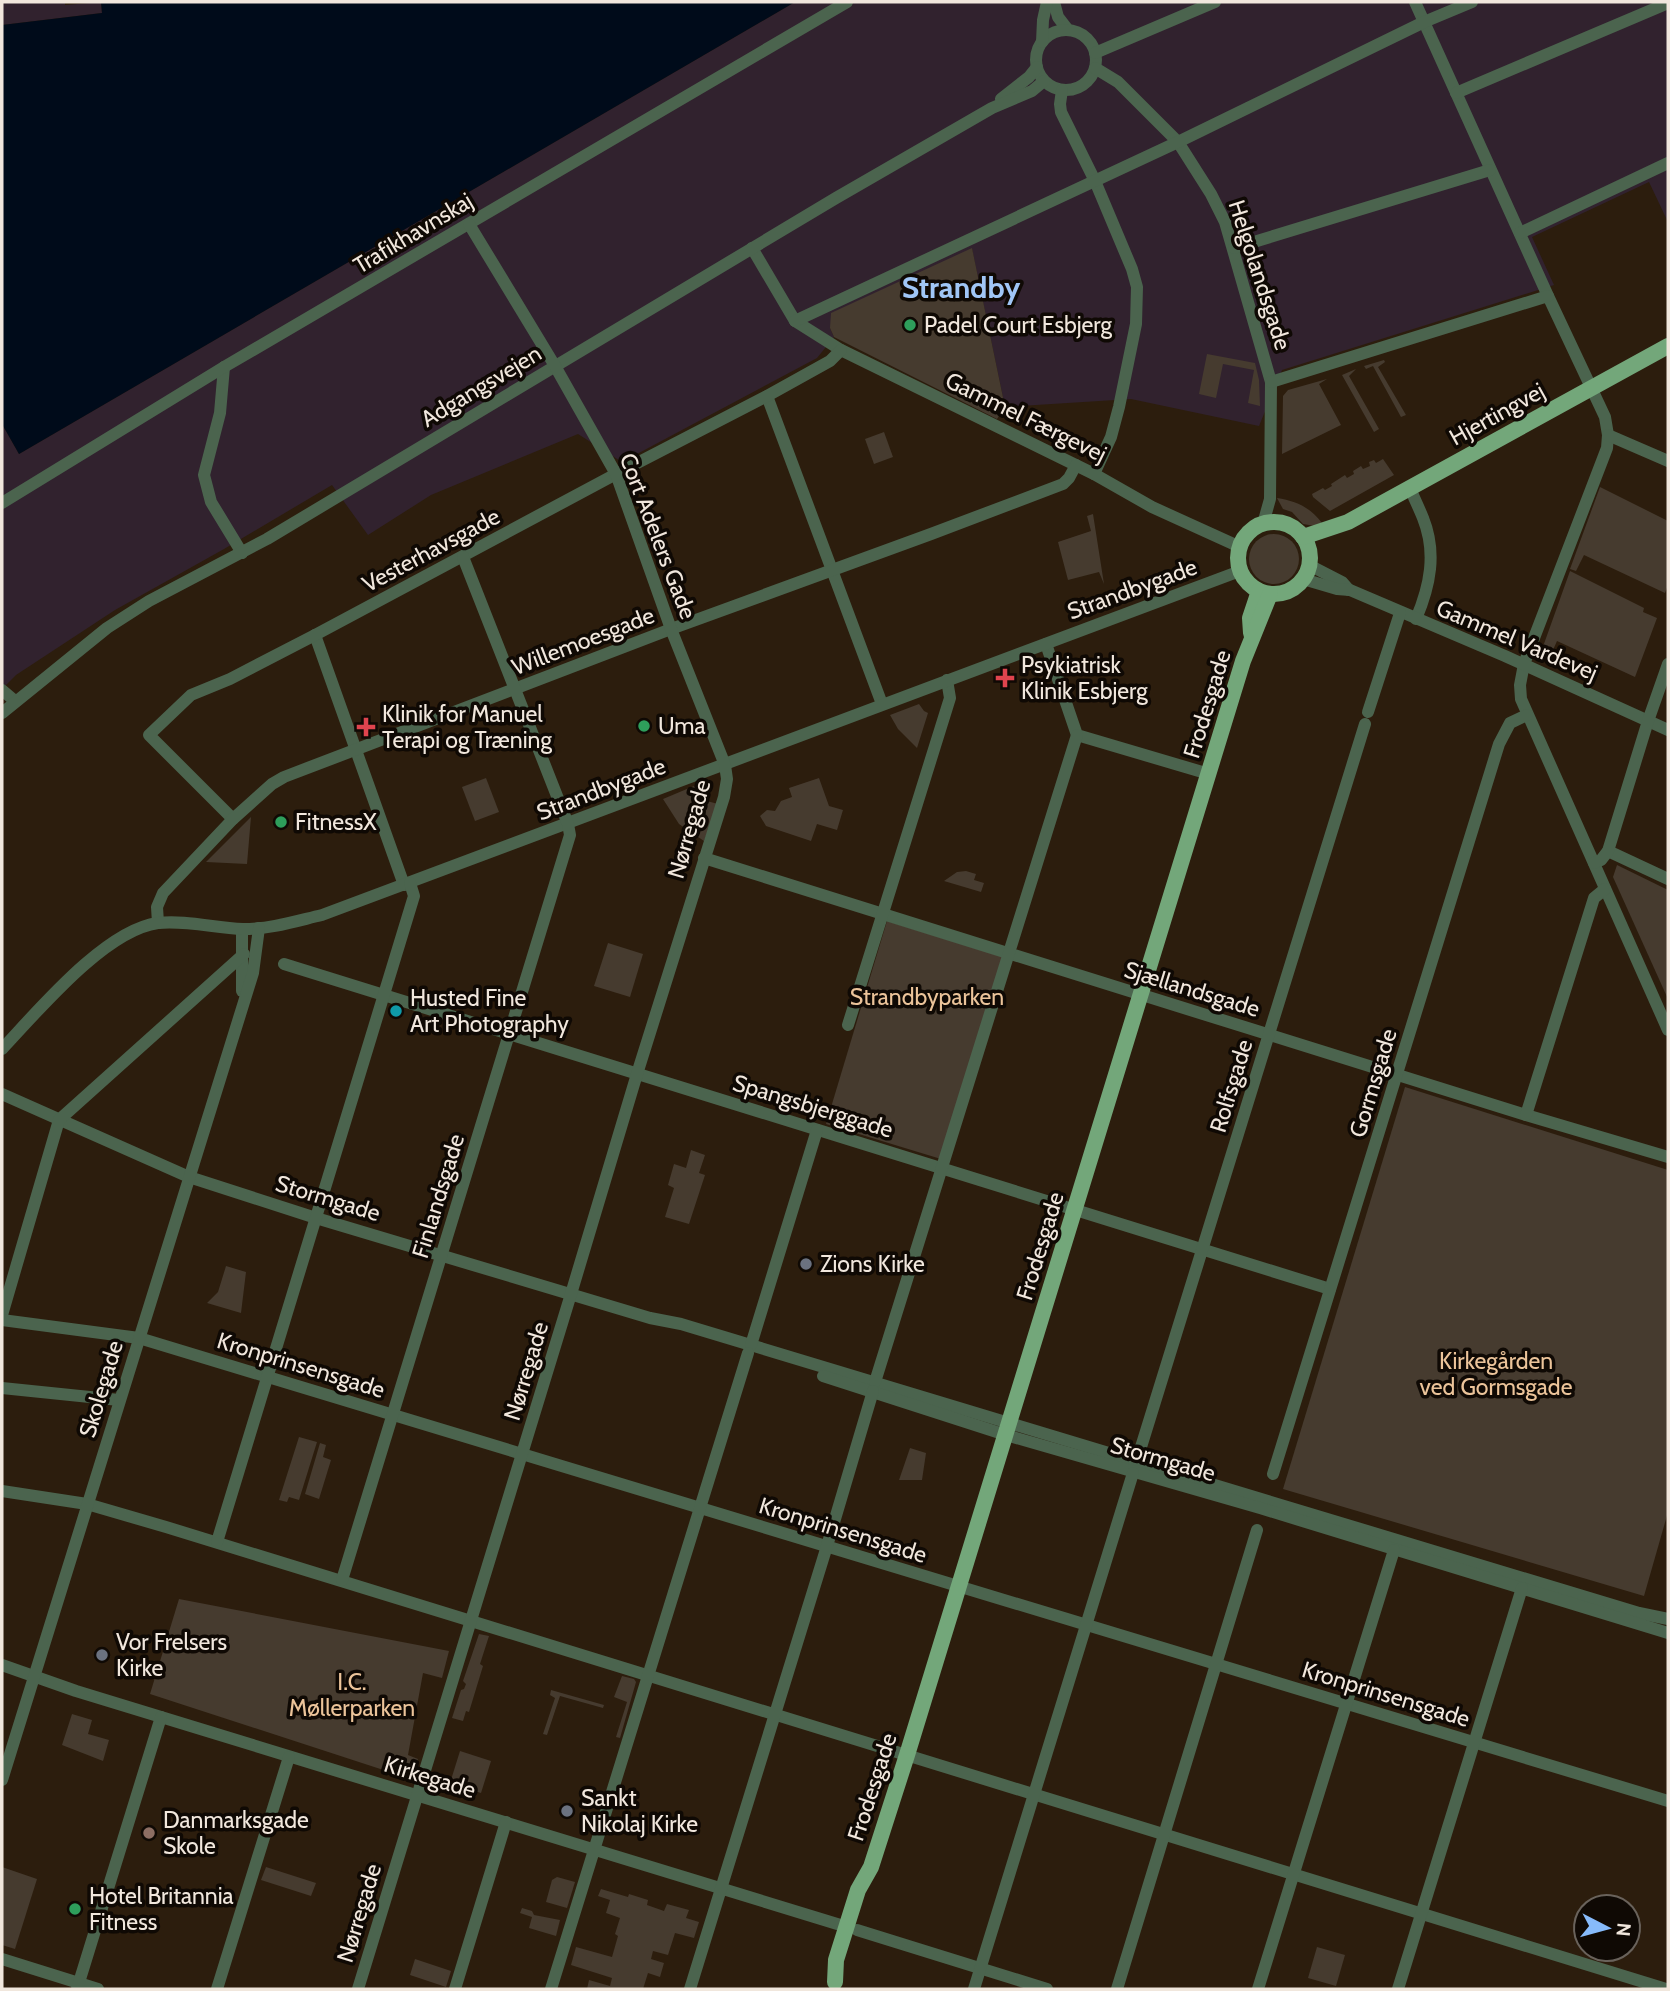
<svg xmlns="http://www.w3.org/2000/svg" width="1670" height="1991" viewBox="0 0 1670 1991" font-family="Cabin,sans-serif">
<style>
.industrial{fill:#31222e}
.green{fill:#463b2f}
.water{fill:#000b1a}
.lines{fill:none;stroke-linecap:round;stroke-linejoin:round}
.minor{stroke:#4b644e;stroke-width:12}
.major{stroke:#73a77a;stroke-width:16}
.leisure-dot{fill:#2e9e5b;stroke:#0f0904;stroke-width:2.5}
.health-dot{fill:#e0444e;stroke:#0f0904;stroke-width:2.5}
.culture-dot{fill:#0f9aa8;stroke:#0f0904;stroke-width:2.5}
.worship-dot{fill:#6b7280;stroke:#0f0904;stroke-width:2.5}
.education-dot{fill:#8d6e63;stroke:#0f0904;stroke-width:2.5}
.labels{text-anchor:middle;stroke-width:7;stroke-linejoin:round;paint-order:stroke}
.street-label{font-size:23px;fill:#f1e7dd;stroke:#0f0904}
.poi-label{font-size:23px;fill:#f1e7dd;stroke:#0f0904;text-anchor:start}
.park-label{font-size:23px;fill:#ecc49a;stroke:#0f0904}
.district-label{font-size:30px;font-weight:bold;fill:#a0c6f6;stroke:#0f0904}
</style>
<rect width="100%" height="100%" fill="#2c1d0d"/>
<g class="industrial">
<polygon points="2,2 65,2 65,5 101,2 102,13 2,25"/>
<polygon points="795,2 1668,2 1668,222 1649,182 1532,237 1554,285 1282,370 1259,426 1131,399 1005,407 972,249 830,328 834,337 817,358 622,462 578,434 431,495 368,535 332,485 224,549 115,610 16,675 2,689 2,424 19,454"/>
</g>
<g class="green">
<polygon points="972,248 1005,407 997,419 834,337 830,328 831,313"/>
<polygon points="1207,354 1255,363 1259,380 1260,406 1248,403 1254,370 1223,364 1216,398 1199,394"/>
<polygon points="1384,360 1385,362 1378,367 1406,415 1401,417 1373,366 1366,369 1364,366"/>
<polygon points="1356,369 1349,376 1379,429 1374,432 1342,375"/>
<polygon points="1327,379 1319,384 1341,425 1282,454 1283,396 1288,390"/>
<polygon points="884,432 893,457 874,464 865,439"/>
<polygon points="1383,459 1394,475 1330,511 1313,497 1312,494 1323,488 1325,490 1332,486 1331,484 1345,475 1347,478 1354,474 1353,471 1361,466 1363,469 1370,466 1369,462 1374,460 1376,463"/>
<polygon points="1600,487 1668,521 1668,585 1665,593 1584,555 1576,571 1570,569"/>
<path d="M 1277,498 C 1296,501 1310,507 1322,523 L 1315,526 L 1303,524 L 1292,512 L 1283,509 Z"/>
<polygon points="1093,514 1104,584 1099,572 1068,580 1058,542 1091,531 1087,516"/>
<circle cx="1274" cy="559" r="25"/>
<polygon points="1570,571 1644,608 1643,612 1657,618 1635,677 1557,641 1549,659 1540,655"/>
<polygon points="919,704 924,711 928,713 917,748 898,729 890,715"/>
<polygon points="486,778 499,812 475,821 462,787"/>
<polygon points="819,778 829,806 843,810 837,830 817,824 811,841 766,826 760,816 767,810 775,811 781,801 792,797 789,788"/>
<polygon points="694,786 707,801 718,804 704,841 679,824 663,799"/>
<polygon points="251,817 247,864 206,862"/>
<polygon points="1617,865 1668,890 1668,999 1613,877"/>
<polygon points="966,871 976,874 974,880 984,883 981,892 944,881 957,872"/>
<polygon points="887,921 1003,957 941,1159 826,1124"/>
<polygon points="608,943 643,954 630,997 594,986"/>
<polygon points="1405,1087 1668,1170 1668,1512 1644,1596 1283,1489"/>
<polygon points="691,1150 705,1155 699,1173 705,1175 689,1224 665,1217 674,1188 668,1185 674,1164 686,1168"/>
<polygon points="226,1266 246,1272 241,1313 207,1303 218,1292"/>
<polygon points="299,1437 317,1442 299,1500 289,1497 287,1502 279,1500"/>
<polygon points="320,1443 326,1445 323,1457 331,1460 319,1499 305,1494"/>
<polygon points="910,1448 926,1453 922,1480 899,1480"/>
<polygon points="179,1599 449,1651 442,1678 423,1673 408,1755 418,1759 411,1779 150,1694"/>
<polygon points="479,1634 489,1636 480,1664 483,1666 469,1712 466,1711 463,1721 452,1718 461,1690 464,1689 466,1684 463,1681"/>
<polygon points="622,1676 634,1679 636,1682 620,1738 616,1737 627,1702 614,1697"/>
<polygon points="551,1690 604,1705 603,1708 560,1696 547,1735 543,1734 555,1698 550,1695"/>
<polygon points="72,1714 92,1720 88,1734 109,1740 103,1761 62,1745"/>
<polygon points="460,1751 491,1761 481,1793 450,1783"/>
<polygon points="2,1867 37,1879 15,1949 2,1945"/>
<polygon points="266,1867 316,1883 311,1896 261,1880"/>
<polygon points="557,1877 575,1882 567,1908 546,1902 552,1880"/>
<polygon points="601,1889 628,1897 629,1894 648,1900 647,1905 664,1911 667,1904 689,1910 686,1918 699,1922 694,1938 675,1933 668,1955 653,1951 651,1959 664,1963 660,1977 648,1973 643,1989 587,1989 589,1980 610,1986 612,1978 571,1965 576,1947 612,1957 618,1936 615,1934 620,1918 606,1913 610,1900 598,1896"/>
<polygon points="522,1908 532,1911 534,1915 560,1920 556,1936 529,1928 532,1917 520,1913"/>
<polygon points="1317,1947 1345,1955 1336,1986 1308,1978"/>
<polygon points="415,1959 451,1971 446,1987 410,1975"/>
</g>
<polygon class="water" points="101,2 795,2 19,454 2,424 2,25 102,13"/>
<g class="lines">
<g class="minor">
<polyline points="1054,2 1058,17 1068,30"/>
<polyline points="1415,2 1548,296 1605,417 1608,435 1607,448 1524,664 1520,685 1521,699 1668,1030"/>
<circle cx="1066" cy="60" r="30"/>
<polyline points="1042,42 1043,20 1047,2"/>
<polyline points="1095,53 1215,2"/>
<polyline points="1095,68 1118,82 1178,142 1211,194 1225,222 1271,382 1270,499 1263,524"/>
<polyline points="1062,90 1060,104 1061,112 1095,181 1132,269 1137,287 1136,324 1119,407 1111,437 1094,474"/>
<polyline points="1456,93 1668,3"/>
<polyline points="1001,99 1029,77 1037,67"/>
<polyline points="1520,233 1668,163"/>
<polyline points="752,248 795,321 841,350 1094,474 1152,507 1240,547"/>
<polyline points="1234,248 1490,170"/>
<polyline points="795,321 1178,142 1424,22 1472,2"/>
<polyline points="224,367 220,413 204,475 211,502 242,553"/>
<polyline points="1271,382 1548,296"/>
<polyline points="767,396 882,704"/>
<polyline points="1608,435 1668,461"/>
<path d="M 1410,488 C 1414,498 1419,508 1423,518 C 1437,553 1430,586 1416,619"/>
<polyline points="2,503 224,367 847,2"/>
<polyline points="1309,565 1342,582 1349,590"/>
<polyline points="1303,579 1337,589 1350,590 1505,656 1668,730"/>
<polyline points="315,635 404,885"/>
<polyline points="1046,644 1077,735 1209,774"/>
<polyline points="2,690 15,701"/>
<polyline points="1368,712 1400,613"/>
<polyline points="2,713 107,628 149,601 267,539 836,198 992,108 1032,91 1044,81"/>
<polyline points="233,819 149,735 191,695 230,679 315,635 616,474 767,396 830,361 841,350"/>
<polyline points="1608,851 1668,879"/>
<polyline points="704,858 1526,1115 1668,1157"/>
<polyline points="1594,863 1601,860 1608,851 1648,721 1668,664"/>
<polyline points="158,923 157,907 163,893 233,819 272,784 284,777 671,629 931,534 1063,484 1069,478 1076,465"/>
<polyline points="284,964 1330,1289"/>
<polyline points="242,991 242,929"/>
<polyline points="848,1025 950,698 947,680"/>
<path d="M 2,1049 C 38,1011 105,930 158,923 C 186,920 215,928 243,929 C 271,929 296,921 322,915 L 1240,571"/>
<polyline points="2,1094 189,1177 316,1218 650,1318 681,1324 1639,1613 1668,1619"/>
<polyline points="1526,1115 1594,898 1605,889"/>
<polyline points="2,1315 59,1120 244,954"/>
<polyline points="2,1320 139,1338 1668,1801"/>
<polyline points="751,1345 817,1130"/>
<polyline points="823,1376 1006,1435 1260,1508 1668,1633"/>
<polyline points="875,1382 1077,735"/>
<polyline points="2,1388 119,1400"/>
<polyline points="1137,1460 1365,724"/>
<polyline points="1273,1474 1499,744 1510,723 1527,715"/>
<polyline points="2,1491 87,1504 166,1527 1666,1989"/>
<polyline points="217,1542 414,896 410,883"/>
<polyline points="342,1580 570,835 568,824 463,557"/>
<polyline points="2,1665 76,1691 847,1927"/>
<polyline points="2,1780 253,973 259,928"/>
<polyline points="857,1930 1047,1989"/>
<polyline points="2,1959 98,1989"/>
<polyline points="77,1989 161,1717"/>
<polyline points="217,1989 289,1757"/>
<polyline points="358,1989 571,1294 637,1074 724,797 727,779 725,765 671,629 616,474 555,366 469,224"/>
<polyline points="455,1989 506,1822"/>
<polyline points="551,1989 748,1353"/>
<polyline points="690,1989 827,1546 873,1391"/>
<polyline points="974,1989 1133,1473"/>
<polyline points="1117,1989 1257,1530"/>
<polyline points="1258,1989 1394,1550"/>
<polyline points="1398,1989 1522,1588"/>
</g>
<g class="major">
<circle cx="1274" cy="558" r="36"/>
<polyline points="1303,537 1348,522 1668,346"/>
<polyline points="1251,633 1250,618 1259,591"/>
<polyline points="835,1982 836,1960 858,1890 871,1867 907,1755 1243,661 1270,594"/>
</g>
</g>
<g class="leisure-dot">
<circle cx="910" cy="325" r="7"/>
<circle cx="644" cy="726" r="7"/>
<circle cx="281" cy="822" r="7"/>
<circle cx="75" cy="1909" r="7"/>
</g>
<g class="health-dot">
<path d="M1001.5 667.5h7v7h7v7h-7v7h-7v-7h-7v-7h7z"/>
<path d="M362.5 716.5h7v7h7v7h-7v7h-7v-7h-7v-7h7z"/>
</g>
<circle class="culture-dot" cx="396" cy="1011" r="7"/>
<g class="worship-dot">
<circle cx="806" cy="1264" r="7"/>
<circle cx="102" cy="1655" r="7"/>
<circle cx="567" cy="1811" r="7"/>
</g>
<circle class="education-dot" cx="149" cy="1833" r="7"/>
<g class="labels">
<g class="street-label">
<text transform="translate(413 233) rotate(-31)" y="8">Trafikhavnskaj</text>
<text transform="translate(1260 275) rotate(72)" y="8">Helgolandsgade</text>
<text transform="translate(481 386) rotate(-31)" y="8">Adgangsvejen</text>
<text transform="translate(1497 414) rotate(-29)" y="8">Hjertingvej</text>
<text transform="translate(1026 417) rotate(26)" y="8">Gammel Færgevej</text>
<text transform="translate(658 536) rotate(69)" y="8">Cort Adelers Gade</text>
<text transform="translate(431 550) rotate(-28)" y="8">Vesterhavsgade</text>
<text transform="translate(1132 589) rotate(-20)" y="8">Strandbygade</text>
<text transform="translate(1517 640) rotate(23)" y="8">Gammel Vardevej</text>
<text transform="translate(583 641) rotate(-21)" y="8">Willemoesgade</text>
<text transform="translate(1207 704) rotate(-73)" y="8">Frodesgade</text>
<text transform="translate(601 789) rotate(-21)" y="8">Strandbygade</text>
<text transform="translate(689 829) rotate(-74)" y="8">Nørregade</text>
<text transform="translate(1192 989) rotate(17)" y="8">Sjællandsgade</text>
<text transform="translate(1373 1083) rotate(-73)" y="8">Gormsgade</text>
<text transform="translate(1231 1086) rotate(-73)" y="8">Rolfsgade</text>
<text transform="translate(813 1106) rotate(17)" y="8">Spangsbjerggade</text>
<text transform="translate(438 1196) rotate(-73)" y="8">Finlandsgade</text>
<text transform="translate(328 1198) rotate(17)" y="8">Stormgade</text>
<text transform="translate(1040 1246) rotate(-73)" y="8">Frodesgade</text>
<text transform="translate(301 1365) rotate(17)" y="8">Kronprinsensgade</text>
<text transform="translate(526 1371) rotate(-73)" y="8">Nørregade</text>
<text transform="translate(101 1389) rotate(-73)" y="8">Skolegade</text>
<text transform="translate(1163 1459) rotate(16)" y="8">Stormgade</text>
<text transform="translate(843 1530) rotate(17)" y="8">Kronprinsensgade</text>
<text transform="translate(1386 1694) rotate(17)" y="8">Kronprinsensgade</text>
<text transform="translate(430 1777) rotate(17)" y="8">Kirkegade</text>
<text transform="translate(872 1787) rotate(-72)" y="8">Frodesgade</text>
<text transform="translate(359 1913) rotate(-73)" y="8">Nørregade</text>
</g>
<g class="poi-label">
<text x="924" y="333">Padel Court Esbjerg</text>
<text x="1021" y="673">Psykiatrisk<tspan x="1021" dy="26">Klinik Esbjerg</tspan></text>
<text x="382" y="722">Klinik for Manuel<tspan x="382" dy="26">Terapi og Træning</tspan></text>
<text x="658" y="734">Uma</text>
<text x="295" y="830">FitnessX</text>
<text x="410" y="1006">Husted Fine<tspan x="410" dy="26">Art Photography</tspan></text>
<text x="820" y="1272">Zions Kirke</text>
<text x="116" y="1650">Vor Frelsers<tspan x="116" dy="26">Kirke</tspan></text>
<text x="581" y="1806">Sankt<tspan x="581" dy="26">Nikolaj Kirke</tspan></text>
<text x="163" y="1828">Danmarksgade<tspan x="163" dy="26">Skole</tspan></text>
<text x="89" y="1904">Hotel Britannia<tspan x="89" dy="26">Fitness</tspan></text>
</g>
<g class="park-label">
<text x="927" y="1005">Strandbyparken</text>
<text x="1496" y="1369">Kirkegården<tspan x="1496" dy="26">ved Gormsgade</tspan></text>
<text x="352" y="1690">I.C.<tspan x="352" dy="26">Møllerparken</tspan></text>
</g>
<g class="district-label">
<text x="961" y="298">Strandby</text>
</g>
</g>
<rect width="1670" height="1991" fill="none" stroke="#f1e7dd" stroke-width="7"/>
<g transform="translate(1607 1928) rotate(96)"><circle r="33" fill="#0f0904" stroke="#69625b" stroke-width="2"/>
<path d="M0-5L12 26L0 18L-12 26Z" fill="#87bbfb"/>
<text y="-10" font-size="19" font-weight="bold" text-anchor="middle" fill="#f1e7dd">N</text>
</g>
</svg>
